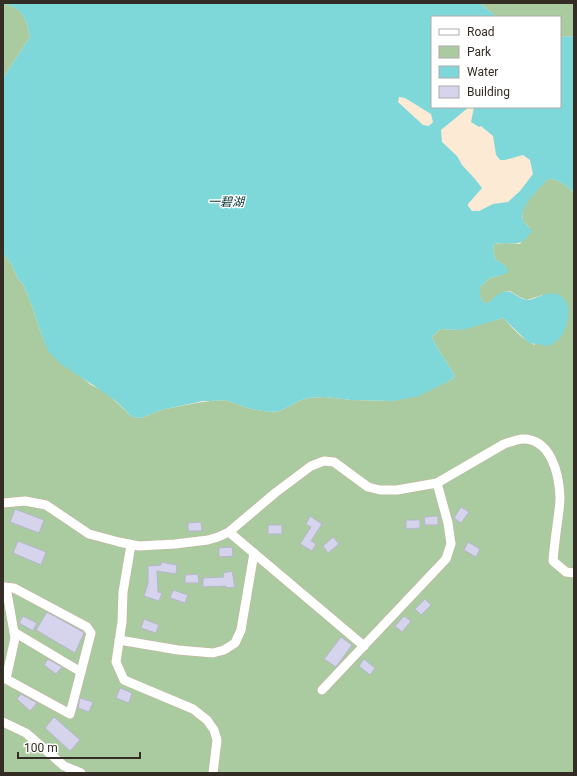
<svg xmlns="http://www.w3.org/2000/svg" width="577" height="776" viewBox="0 0 577 776" font-family="Roboto,'Noto Sans JP',sans-serif">
<style>
.green{fill:#aacaa0}
.water{fill:#7ed8da;fill-rule:evenodd}
.building{fill:#d6d3ed;stroke:#b7b5cd}
.lines{fill:none;stroke-linecap:round;stroke-linejoin:round}
.minor-casing{stroke:#c6b39f;stroke-width:10}
.minor{stroke:#fff;stroke-width:9}
.labels{text-anchor:middle;stroke-width:3;stroke-linejoin:round;paint-order:stroke}
.water-label{font-size:12px;font-style:italic;fill:#033233;stroke:#fff}
</style>
<rect width="100%" height="100%" fill="#fdead5"/>
<g class="green">
<path d="M 3,3 C 24,9 26,18 30,37 L 3,78 Z"/>
<polygon points="480,3 574,3 574,36 560,37 560,17 497,17"/>
<path d="M 548,179 C 560,179 566,186 574,193 L 574,773 L 3,773 L 3,253 L 12,265 L 18,279 L 23,284 L 32,306 L 42,336 L 49,351 L 91,385 C 107,391 120,406 132,417 L 142,418 L 161,410 L 196,403 L 211,401 L 211,400 L 214,401 L 225,400 L 251,409 L 270,412 L 280,411 L 299,401 L 308,398 L 325,397 L 351,400 L 393,401 L 426,392 L 451,380 L 455,376 C 448,363 438,351 432,337 L 440,329 L 458,330 L 503,318 C 513,328 522,340 535,345 L 542,295 L 527,300 L 520,297 L 510,291 L 503,292 L 488,303 L 485,303 L 480,297 L 480,287 L 490,278 L 502,275 L 506,266 L 495,259 L 493,250 L 494,244 L 504,243 L 520,244 L 530,228 L 523,221 C 523,218 522,214 522,211 C 523,203 542,186 548,179 Z"/>
</g>
<path class="water" d="M 3,3 L 480,3 L 497,17 L 432,17 L 432,107 L 469,107 L 441,130 L 442,142 L 457,156 L 462,165 L 475,179 L 482,188 L 468,204 L 468,206 L 472,211 L 479,211 L 493,204 L 508,202 L 520,191 L 533,174 L 530,160 L 523,155 L 505,160 L 500,160 L 496,155 L 493,136 L 481,126 L 479,127 L 471,122 L 474,107 L 560,107 L 560,37 L 574,36 L 574,193 C 566,186 560,179 548,179 C 540,189 516,208 524,222 C 526,225 530,227 532,231 C 519,250 513,241 494,244 L 493,250 L 495,259 L 506,266 L 508,272 L 502,275 L 490,278 L 480,287 L 480,297 L 485,303 L 488,303 C 492,300 498,293 503,292 C 512,288 519,301 529,300 C 538,298 546,292 556,294 C 575,298 569,329 559,339 C 556,342 552,344 549,346 L 529,343 L 503,318 L 466,329 L 458,330 L 440,329 L 432,337 C 438,351 448,363 455,376 L 451,380 L 419,396 L 393,401 L 351,400 L 325,397 L 308,398 L 299,401 L 280,411 L 270,412 L 251,409 L 225,400 L 214,401 L 212,400 L 212,401 L 203,401 L 161,410 L 142,418 L 132,417 L 117,402 L 96,387 L 62,365 L 48,351 L 42,336 L 32,306 L 23,284 L 18,279 L 12,265 L 3,253 L 3,78 L 30,37 C 26,17 24,10 3,3 ZM 399,97 L 405,98 L 431,114 L 433,122 L 429,126 L 423,125 L 398,102 Z"/>
<g class="building">
<polygon points="461,507 469,512 461,523 454,518"/>
<polygon points="15,509 44,520 39,533 10,522"/>
<polygon points="310,516 322,524 311,541 316,544 312,551 300,544 311,527 306,524"/>
<polygon points="438,516 438,525 425,525 424,517"/>
<polygon points="406,520 420,520 420,528 406,529"/>
<polygon points="201,522 202,531 188,531 188,523"/>
<rect x="268" y="525" width="14" height="9"/>
<polygon points="333,537 339,544 328,553 323,546"/>
<polygon points="18,541 46,552 41,565 13,553"/>
<polygon points="468,542 480,549 476,557 464,550"/>
<polygon points="232,547 233,556 219,557 219,548"/>
<polygon points="161,562 177,565 176,574 157,571 158,592 162,593 159,601 144,596 148,583 148,566 161,565"/>
<polygon points="232,571 235,587 226,588 226,586 203,587 203,578 224,577 223,573"/>
<polygon points="198,574 199,583 185,583 185,575"/>
<polygon points="173,590 188,595 185,603 170,598"/>
<polygon points="425,599 431,605 421,615 415,609"/>
<polygon points="47,612 83,632 84,633 75,653 36,630"/>
<polygon points="23,616 37,623 33,631 19,623"/>
<polygon points="404,616 411,621 402,632 395,626"/>
<polygon points="144,619 159,625 156,633 141,628"/>
<polygon points="341,637 352,645 336,667 324,659"/>
<polygon points="48,659 62,667 56,674 44,665"/>
<polygon points="364,659 375,668 370,675 359,666"/>
<polygon points="120,688 132,693 129,703 116,698"/>
<polygon points="21,694 37,703 30,711 17,699"/>
<polygon points="80,698 93,702 89,712 78,708"/>
<polygon points="54,717 80,740 70,751 45,728"/>
</g>
<g class="lines">
<g class="minor-casing">
<g id="minor">
<path d="M 3,503 L 25,501 L 46,505 L 89,534 L 119,542 L 139,546 L 175,544 L 208,540 L 218,537 L 229,532 L 275,493 L 311,466 L 324,461 L 334,462 L 368,487 L 380,490 L 397,490 L 437,483 L 504,444 C 510,442 515,440 522,439 C 551,438 559,474 560,497 C 560,504 559,511 558,518 C 556,533 554,547 553,561 L 566,572 L 574,573"/>
<polyline points="229,532 364,646"/>
<polyline points="131,545 123,592 122,622 116,662 124,680 193,709 207,720 214,730 217,740 213,773"/>
<polyline points="3,587 14,588 87,627 91,633 70,714 6,679 15,638 6,587"/>
<polyline points="14,632 81,672"/>
<polyline points="119,640 178,650 213,653 224,650 235,643 241,630 254,553"/>
<polyline points="322,690 446,559 451,544 448,523 437,483"/>
<polyline points="3,722 26,733 64,766 81,773"/>
</g>
</g>
<use href="#minor" class="minor"/>
</g>
<g class="labels">
<g class="water-label">
<text x="226" y="206">一碧湖</text>
</g>
</g>
<rect width="577" height="776" fill="none" stroke="#342d25" stroke-width="8"/>
<rect x="431" y="16" width="130" height="92" fill="#ffffff" stroke="#aeaba8"/>
<rect x="439" y="29" width="20" height="6" fill="#ffffff" stroke="#aeaba8"/>
<text x="467" y="36" font-size="12" fill="#342d25">Road</text>
<rect x="439" y="46" width="20" height="12" fill="#aacaa0" stroke="#aeaba8"/>
<text x="467" y="56" font-size="12" fill="#342d25">Park</text>
<rect x="439" y="66" width="20" height="12" fill="#7ed8da" stroke="#aeaba8"/>
<text x="467" y="76" font-size="12" fill="#342d25">Water</text>
<rect x="439" y="86" width="20" height="12" fill="#d6d3ed" stroke="#aeaba8"/>
<text x="467" y="96" font-size="12" fill="#342d25">Building</text>
<path d="M18 752v6h122v-6" fill="none" stroke="#342d25" stroke-width="2"/>
<text x="24" y="752" font-size="12" fill="#342d25" stroke="#ffffff" stroke-width="3" paint-order="stroke">100 m</text>
</svg>
